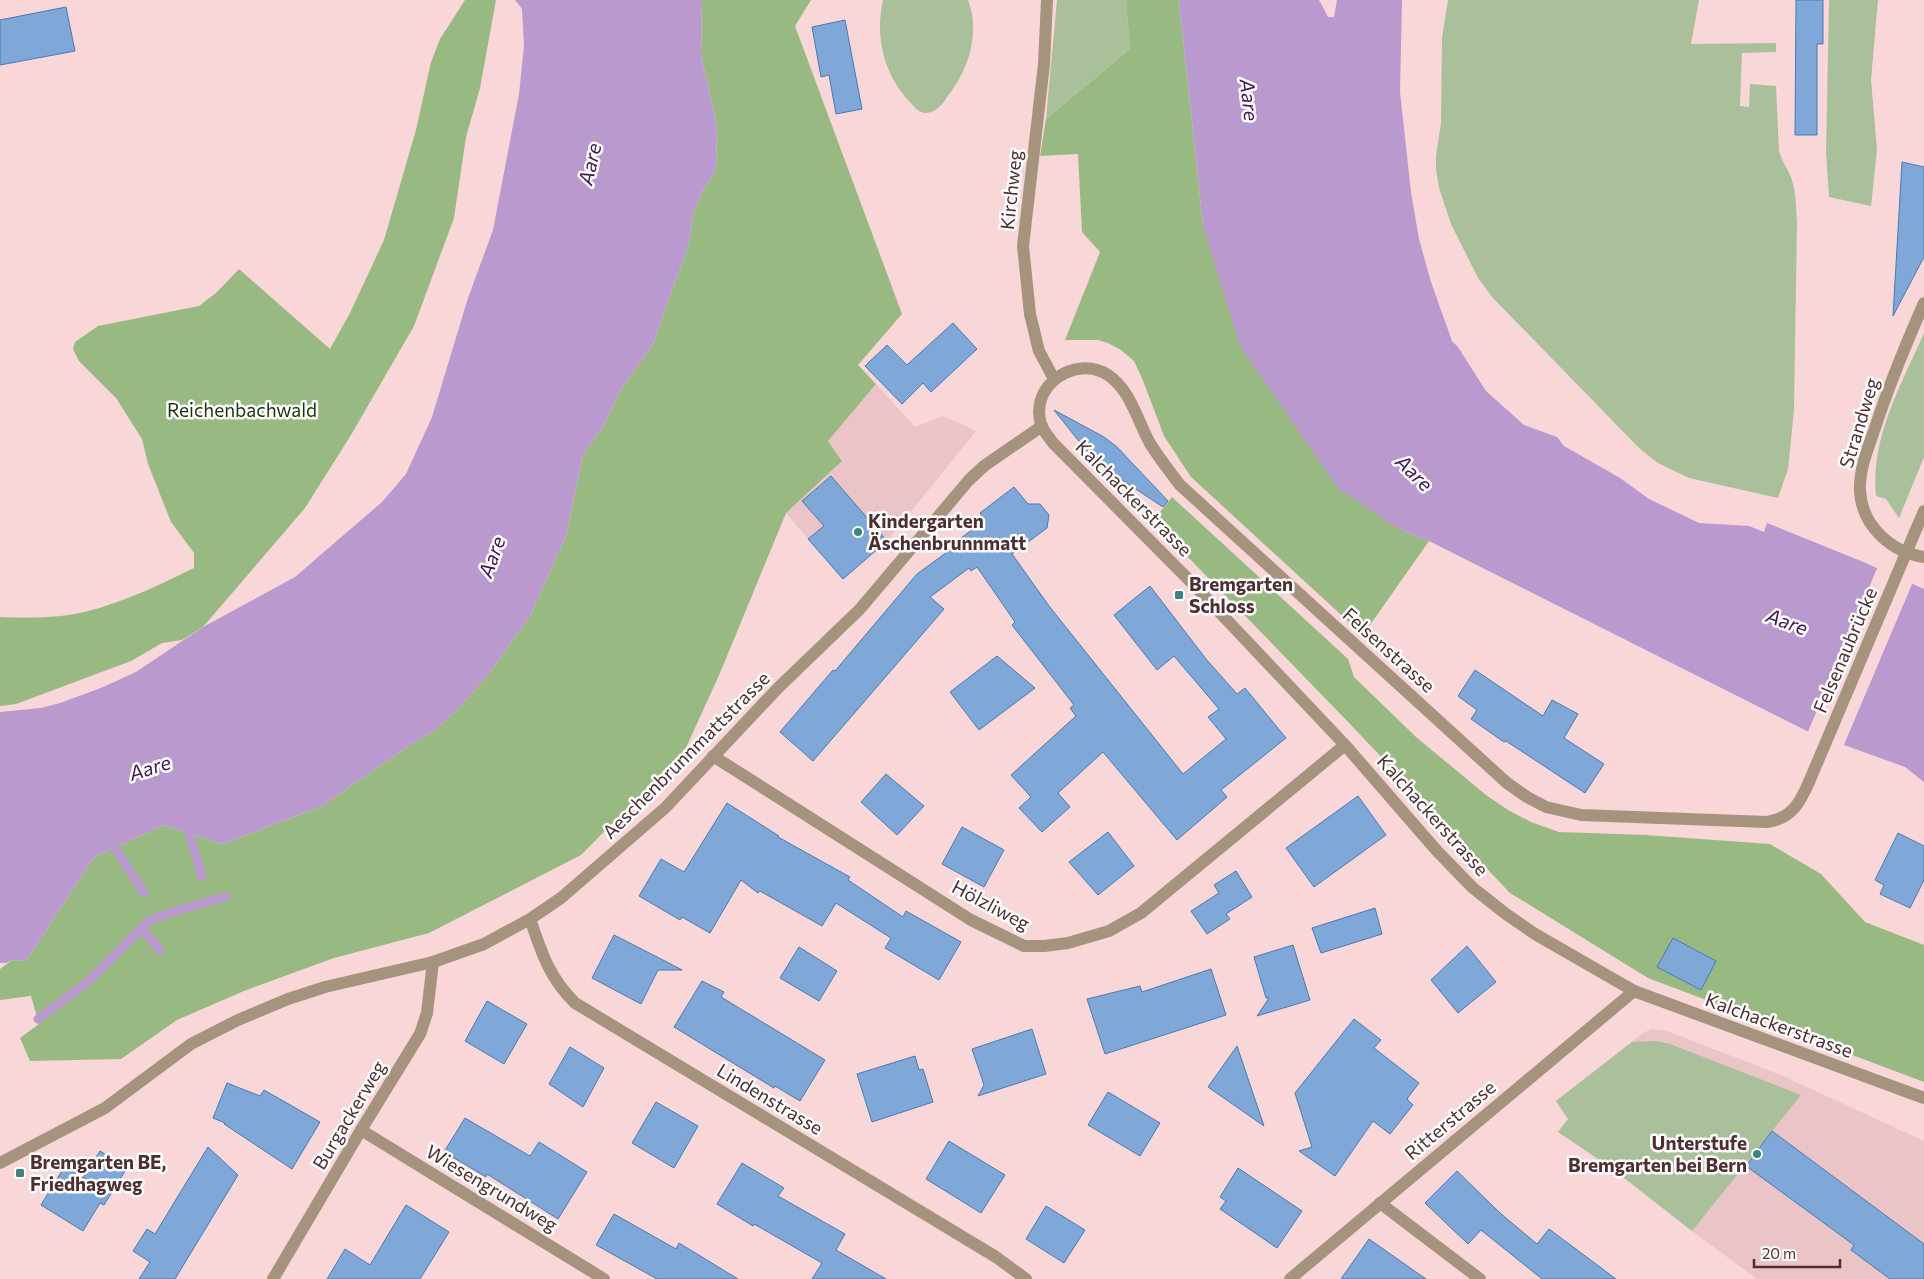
<svg xmlns="http://www.w3.org/2000/svg" width="1924" height="1279" viewBox="0 0 1924 1279" font-family="Commissioner,sans-serif">
<style>
.built{fill:#eac4c7}
.green{fill:#aac09a}
.forest{fill:#99b982}
.water{fill:#ba99ce}
.pier{fill:#f9d6d8}
.lines{fill:none;stroke-linecap:round;stroke-linejoin:round}
.stream{stroke:#ba99ce;stroke-width:9}
.building{fill:#7fa8d8;stroke:#497ab0}
.minor{stroke:#a5937d;stroke-width:12}
.minor-bridge{stroke:#a5937d;stroke-width:12}
.poi-dot{fill:#3c8482;stroke:#fff;stroke-width:2}
.labels{text-anchor:middle;stroke-width:5;stroke-linejoin:round;paint-order:stroke}
.street-label{font-size:19px;fill:#4f2e31;stroke:#fff}
.park-label{font-size:19px;fill:#1e320a;stroke:#fff}
.poi-label{font-size:19px;font-weight:bold;fill:#4f2e31;stroke:#fff;text-anchor:start}
.water-label{font-size:20px;font-style:italic;fill:#411656;stroke:#fff}
</style>
<rect width="100%" height="100%" fill="#f9d6d8"/>
<g class="built">
<polygon points="876,384 915,427 943,416 976,431 887,541 843,579 786,513 842,461 828,441"/>
<polygon points="1652,1029 1667,1031 1783,1076 1924,1141 1924,1279 1757,1279 1692,1231 1610,1167 1558,1132 1568,1119 1556,1101 1643,1033"/>
</g>
<g class="green">
<path d="M 883,0 L 968,0 C 981,33 968,71 947,97 C 943,104 935,113 926,113 C 918,113 914,106 908,100 C 883,72 875,36 883,0 Z"/>
<polygon points="1057,0 1126,0 1130,49 1046,119"/>
<path d="M 1448,0 L 1699,0 L 1691,44 L 1776,43 L 1776,52 L 1742,53 L 1740,106 L 1749,107 L 1750,84 L 1776,86 L 1779,151 C 1782,161 1787,168 1791,177 C 1796,191 1796,207 1797,222 L 1794,410 L 1788,469 L 1778,498 L 1689,478 L 1658,463 L 1640,449 L 1492,297 L 1478,278 L 1451,224 L 1439,188 L 1436,170 L 1436,156 L 1441,123 L 1442,38 Z"/>
<polygon points="1829,0 1878,0 1871,80 1877,150 1871,206 1829,197 1826,152"/>
<path d="M 1924,333 L 1924,457 L 1899,518 L 1886,499 L 1876,496 C 1870,438 1902,383 1924,333 Z"/>
<polygon points="1657,1041 1670,1044 1801,1095 1692,1231 1610,1167 1558,1132 1568,1119 1556,1101 1632,1042"/>
</g>
<g class="forest">
<path d="M 465,0 L 496,0 L 480,88 L 466,137 L 454,218 L 414,326 L 351,435 L 305,508 L 203,627 L 182,640 L 162,643 L 131,661 L 16,704 L 0,706 L 0,617 C 23,618 46,618 69,615 C 112,608 155,587 194,568 L 194,553 L 171,522 L 148,464 L 142,439 L 116,398 L 79,361 L 73,349 L 75,342 L 98,326 L 199,306 L 217,292 L 239,269 L 330,349 L 350,313 L 384,240 L 416,130 L 431,62 L 440,39 Z"/>
<polygon points="702,0 811,0 795,26 902,314 858,365 876,384 828,441 842,461 786,513 720,673 685,750 581,855 429,933 334,958 244,991 177,1020 121,1059 30,1061 20,1038 39,1024 31,996 0,1000 0,969 12,960 26,961 94,857 164,825 223,844 322,806 410,745 434,731 457,710 488,675 530,616 566,536 583,454 603,427 620,391 653,344 689,243 693,214 703,190 716,170 717,127 701,55"/>
<polygon points="1126,0 1179,0 1203,225 1397,528 1429,541 1363,635 1191,477 1164,436 1142,378 1134,361 1121,350 1108,343 1098,340 1065,340 1100,252 1082,232 1078,154 1040,156 1046,119 1130,49"/>
<polygon points="1172,497 1348,659 1354,677 1416,737 1486,795 1508,810 1531,822 1559,832 1646,835 1770,844 1821,874 1865,922 1924,945 1924,1082 1648,978 1510,893 1350,724 1153,521"/>
</g>
<g class="water">
<polygon points="515,0 702,0 701,55 717,127 716,170 703,190 693,214 689,243 653,344 620,391 603,427 583,454 566,536 530,616 488,675 457,710 434,731 410,745 322,806 223,844 164,825 94,857 26,961 12,960 6,963 0,963 0,712 41,708 60,703 101,688 136,672 203,627 295,577 382,502 406,474 432,417 468,298 493,230 519,94 524,46 522,9"/>
<polygon points="1179,0 1319,0 1328,17 1334,17 1337,0 1402,0 1400,92 1411,192 1419,239 1431,282 1452,341 1458,347 1486,391 1524,425 1557,437 1564,446 1620,478 1649,499 1699,523 1749,526 1764,532 1767,523 1861,561 1924,589 1924,782 1905,767 1811,733 1429,541 1397,528 1338,488 1240,346 1203,225"/>
</g>
<polygon class="pier" points="1878,566 1913,582 1843,747 1807,734"/>
<g class="lines">
<g class="stream">
<polyline points="186,823 202,876"/>
<polyline points="109,838 144,893"/>
<polyline points="142,929 160,950"/>
<polyline points="38,1019 90,980 150,920 182,909 226,897"/>
</g>
</g>
<g class="building">
<polygon points="1796,0 1823,0 1823,44 1817,44 1817,135 1795,135"/>
<polygon points="66,7 75,51 0,65 0,20"/>
<polygon points="845,20 862,109 836,114 829,75 821,77 812,27"/>
<polygon points="1902,162 1924,167 1924,257 1893,316"/>
<polygon points="953,323 977,349 931,392 923,383 902,404 865,366 887,345 907,365"/>
<polygon points="1054,410 1104,437 1117,447 1168,501 1163,507 1101,466 1090,455"/>
<polygon points="831,476 887,541 843,579 808,539 824,526 802,501"/>
<polygon points="1014,487 1028,504 1040,504 1049,515 1047,528 1012,554 1049,606 1183,774 1226,739 1208,717 1219,709 1174,656 1157,670 1114,615 1150,586 1206,659 1237,694 1245,688 1286,738 1221,790 1227,797 1177,840 1103,752 1058,793 1070,807 1042,832 1019,808 1031,797 1011,775 1076,716 1070,708 1074,705 1012,625 1015,622 977,567 971,571 969,568 930,597 944,609 813,761 780,732 833,670 835,671 917,574 954,547 953,544 985,520 980,513"/>
<polygon points="997,656 1035,688 979,730 950,692"/>
<polygon points="1475,670 1543,716 1552,700 1578,714 1564,738 1604,764 1585,793 1506,741 1504,742 1471,719 1477,710 1458,696"/>
<polygon points="886,774 924,806 897,835 861,802"/>
<polygon points="1358,796 1386,835 1314,887 1286,848"/>
<polygon points="727,803 779,836 778,837 850,877 848,880 903,917 906,911 961,942 939,980 885,948 891,938 836,903 822,926 760,891 758,893 741,880 710,933 682,917 680,920 639,896 661,859 684,872"/>
<polygon points="962,827 1004,850 984,887 942,864"/>
<polygon points="1108,832 1134,866 1098,895 1069,862"/>
<polygon points="1898,833 1924,846 1924,880 1910,908 1880,894 1884,885 1875,880"/>
<polygon points="1236,871 1252,897 1226,914 1230,919 1207,934 1191,911 1219,893 1214,885"/>
<polygon points="1375,908 1382,934 1321,953 1312,928"/>
<polygon points="614,935 663,960 682,970 658,970 641,1004 592,978"/>
<polygon points="1673,938 1716,961 1701,990 1657,967"/>
<polygon points="1293,945 1310,1000 1257,1016 1269,998 1266,998 1254,957"/>
<polygon points="1467,946 1496,982 1458,1013 1431,980"/>
<polygon points="799,947 837,971 819,1001 780,978"/>
<polygon points="1211,969 1226,1015 1105,1054 1087,999 1140,986 1142,992"/>
<polygon points="702,981 724,992 721,997 825,1060 800,1101 775,1086 774,1088 674,1027"/>
<polygon points="487,1001 527,1024 504,1064 465,1041"/>
<polygon points="1354,1019 1381,1040 1374,1048 1419,1083 1407,1099 1413,1105 1390,1134 1373,1121 1335,1176 1299,1151 1312,1147 1295,1093"/>
<polygon points="1032,1029 1046,1074 978,1096 984,1085 972,1049"/>
<polygon points="1237,1046 1264,1126 1208,1087"/>
<polygon points="570,1047 604,1068 583,1107 549,1084"/>
<polygon points="915,1056 919,1070 923,1069 933,1102 872,1122 857,1074"/>
<polygon points="227,1083 260,1096 264,1090 320,1122 292,1169 224,1124 225,1123 213,1118"/>
<polygon points="1108,1092 1160,1123 1140,1156 1088,1125"/>
<polygon points="656,1102 698,1126 674,1168 632,1143"/>
<polygon points="465,1118 530,1156 539,1142 587,1172 558,1219 487,1174 486,1177 444,1152"/>
<polygon points="1772,1131 1924,1244 1924,1279 1890,1279 1851,1250 1854,1245 1746,1166"/>
<polygon points="949,1141 1005,1175 981,1213 926,1179"/>
<polygon points="208,1147 238,1175 175,1279 139,1279 150,1262 133,1251 147,1229 155,1234"/>
<polygon points="100,1151 127,1168 104,1205 100,1203 83,1231 41,1205 65,1166 83,1178"/>
<polygon points="742,1163 784,1188 778,1196 845,1234 836,1250 886,1279 812,1279 822,1263 754,1224 753,1226 717,1204"/>
<polygon points="1238,1168 1302,1211 1277,1248 1220,1209 1226,1201 1220,1197"/>
<polygon points="1457,1171 1500,1213 1537,1244 1549,1229 1616,1279 1542,1279 1481,1230 1468,1244 1425,1203"/>
<polygon points="406,1205 449,1232 420,1279 327,1279 345,1249 370,1265"/>
<polygon points="1046,1206 1085,1230 1064,1263 1026,1239"/>
<polygon points="614,1214 676,1249 679,1243 738,1279 657,1279 596,1245"/>
<polygon points="1369,1239 1426,1279 1341,1279"/>
</g>
<g class="lines">
<g class="minor">
<polyline points="1047,0 1044,64 1023,246 1030,314 1039,351 1054,379"/>
<path d="M 1924,303 C 1906,344 1889,385 1875,428 C 1868,448 1859,470 1860,491 C 1862,526 1891,552 1924,557"/>
<polyline points="1915,532 1924,511"/>
<polyline points="713,756 971,920 1024,946 1044,946 1068,943 1109,931 1141,913 1345,745"/>
<path d="M 1809,782 C 1800,803 1791,819 1767,822 L 1581,815 L 1546,807 L 1527,797 L 1507,783 L 1180,485 C 1170,472 1160,459 1151,445 C 1138,423 1131,390 1108,375 C 1075,354 1029,386 1041,424 C 1043,431 1049,437 1053,443 L 1191,582 L 1345,745 L 1437,851 L 1473,888 L 1506,914 L 1535,934 L 1634,991 L 1924,1098"/>
<path d="M 530,919 C 542,954 549,977 575,1003 L 996,1257 L 1026,1279"/>
<polyline points="361,1130 604,1279"/>
<polyline points="0,1163 105,1108 191,1044 238,1020 288,999 325,987 433,962 484,944 530,919 561,898 665,808 778,688 860,609 969,480 984,466 1042,426"/>
<polyline points="1380,1203 1480,1279"/>
<polyline points="273,1279 361,1130 420,1034 427,1013 433,962"/>
<polyline points="1290,1279 1634,991"/>
</g>
<polyline class="minor-bridge" points="1809,782 1915,532"/>
</g>
<g class="poi-dot">
<circle cx="858" cy="532" r="5"/>
<rect x="1174" y="590" width="10" height="10" rx="2.5"/>
<circle cx="1757" cy="1154" r="5"/>
<rect x="15" y="1168" width="10" height="10" rx="2.5"/>
</g>
<g class="labels">
<g class="street-label">
<text transform="translate(1011 190) rotate(-84)" y="7">Kirchweg</text>
<text transform="translate(1859 423) rotate(-73)" y="7">Strandweg</text>
<text transform="translate(1134 498) rotate(45)" y="7">Kalchackerstrasse</text>
<text transform="translate(1389 650) rotate(42)" y="7">Felsenstrasse</text>
<text transform="translate(1845 650) rotate(-67)" y="7">Felsenaubrücke</text>
<text transform="translate(686 755) rotate(-45)" y="7">Aeschenbrunnmattstrasse</text>
<text transform="translate(1433 815) rotate(48)" y="7">Kalchackerstrasse</text>
<text transform="translate(991 905) rotate(28)" y="7">Hölzliweg</text>
<text transform="translate(1779 1025) rotate(20)" y="7">Kalchackerstrasse</text>
<text transform="translate(770 1099) rotate(31)" y="7">Lindenstrasse</text>
<text transform="translate(349 1115) rotate(-59)" y="7">Burgackerweg</text>
<text transform="translate(1450 1120) rotate(-40)" y="7">Ritterstrasse</text>
<text transform="translate(492 1188) rotate(31)" y="7">Wiesengrundweg</text>
</g>
<g class="park-label">
<text x="242" y="417">Reichenbachwald</text>
</g>
<g class="poi-label">
<text x="868" y="528">Kindergarten<tspan x="868" dy="22">Äschenbrunnmatt</tspan></text>
<text x="1189" y="591">Bremgarten<tspan x="1189" dy="22">Schloss</tspan></text>
<text x="1747" y="1150" text-anchor="end">Unterstufe<tspan x="1747" dy="22">Bremgarten bei Bern</tspan></text>
<text x="30" y="1169">Bremgarten BE,<tspan x="30" dy="22">Friedhagweg</tspan></text>
</g>
<g class="water-label">
<text transform="translate(1249 100) rotate(83)" y="7">Aare</text>
<text transform="translate(590 164) rotate(-77)" y="7">Aare</text>
<text transform="translate(1414 473) rotate(44)" y="7">Aare</text>
<text transform="translate(492 557) rotate(-70)" y="7">Aare</text>
<text transform="translate(1787 622) rotate(20)" y="7">Aare</text>
<text transform="translate(150 768) rotate(-17)" y="7">Aare</text>
</g>
</g>
<path d="M1754 1259v8h86v-8" fill="none" stroke="#4f2e31" stroke-width="2.5"/>
<text x="1762" y="1259" font-size="15" fill="#4f2e31" stroke="#ffffff" stroke-width="4" paint-order="stroke">20 m</text>
</svg>
